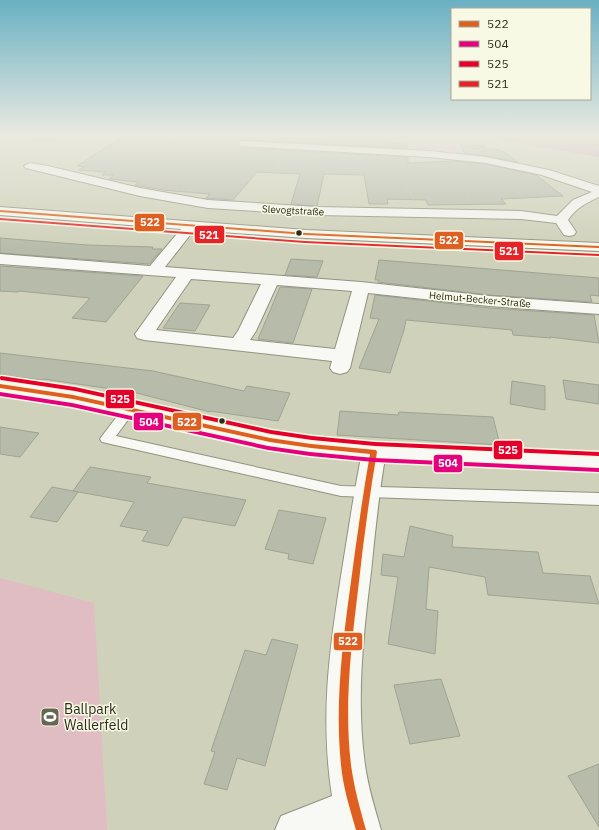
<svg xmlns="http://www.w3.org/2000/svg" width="599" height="830" viewBox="0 0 599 830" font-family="'IBM Plex Sans',sans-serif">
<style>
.green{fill:#dfbdc2}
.forest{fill:#d4a6b2}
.building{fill:#b7bbaa;stroke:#9fa392}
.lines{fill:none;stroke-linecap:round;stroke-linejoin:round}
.service-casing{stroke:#919280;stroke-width:2}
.minor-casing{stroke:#919280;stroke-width:2}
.secondary-casing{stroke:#919280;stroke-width:2}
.path-far3{stroke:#cdcec7;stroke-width:1;stroke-dasharray:0.5 1.5;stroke-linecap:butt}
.path-far2{stroke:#cdcec7;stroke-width:1.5;stroke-dasharray:0.5 2;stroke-linecap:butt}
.path-far1{stroke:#cdcec7;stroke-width:2;stroke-dasharray:1 2.5;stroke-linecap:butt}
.path{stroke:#cdcec7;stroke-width:2.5;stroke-dasharray:1 3;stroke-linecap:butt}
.service{fill:#f8f8f5;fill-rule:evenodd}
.minor{fill:#f8f8f5;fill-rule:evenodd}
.secondary{fill:#f8f8f5;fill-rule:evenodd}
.bus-1-casing{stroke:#f8f9e5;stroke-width:3}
.bus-2-casing{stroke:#f8f9e5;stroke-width:3}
.bus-3-casing{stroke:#f8f9e5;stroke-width:3}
.bus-4-casing{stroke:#f8f9e5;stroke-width:3}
.bus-1{fill:#de5f21;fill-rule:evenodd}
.bus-2{fill:#e5007d;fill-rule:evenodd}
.bus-3{fill:#e4002b;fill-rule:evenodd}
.bus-4{fill:#e52428;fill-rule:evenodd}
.bus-dot{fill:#2b2c1c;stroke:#f8f9e5;stroke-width:1.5}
.labels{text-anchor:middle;stroke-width:3;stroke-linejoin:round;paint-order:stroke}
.far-street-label{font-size:10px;fill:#2b2c1c;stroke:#f8f9e5}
.near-poi-label{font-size:14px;fill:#2b2c1c;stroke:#f8f9e5;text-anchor:start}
.line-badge{stroke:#f8f9e5;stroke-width:1.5}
.badge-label{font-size:11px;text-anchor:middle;font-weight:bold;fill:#fff}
</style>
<rect width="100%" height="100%" fill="#d0d1ba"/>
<g class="green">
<polygon points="419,134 464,134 458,145 461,154 415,151"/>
<polygon points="0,578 94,603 107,830 0,830"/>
</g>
<g class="forest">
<polygon points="37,134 61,134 52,143 29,142"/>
<polygon points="465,134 599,134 599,157"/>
</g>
<g class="building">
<polygon points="188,134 279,134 278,135 391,140 391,143 407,143 407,148 244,140 240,141 238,145 240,148 408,157 408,163 451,161 486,164 536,175 563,196 501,199 506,204 428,205 426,200 387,199 388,204 369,204 364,175 324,174 317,206 291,204 300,174 257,172 233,200 206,198 210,194 163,190 140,186 135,185 139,182 109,179 114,175 102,175 106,172 79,170 84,167 77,166 122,137 176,140 183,135"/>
<polygon points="461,145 485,146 487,149 501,150 518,162 486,156 464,153"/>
<polygon points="0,238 87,245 153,247 152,249 162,249 149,264 0,253"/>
<polygon points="291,259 323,261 317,277 285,275"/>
<polygon points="379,260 599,278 599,296 590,295 592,302 489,295 378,282 379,280 375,280"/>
<polygon points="0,266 143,276 106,322 72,318 90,298 19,291 17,292 0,291"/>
<polygon points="280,287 312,289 293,343 258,339"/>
<polygon points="375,295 489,308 594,315 599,343 550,337 551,338 513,335 512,330 406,320 404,330 390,373 359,368 379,319 370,318"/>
<polygon points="180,303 210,305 195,331 163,328"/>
<polygon points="0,353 153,371 244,391 247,386 290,393 278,421 210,411 210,412 133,392 43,379 42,380 0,375"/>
<polygon points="563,380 599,385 599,404 566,399"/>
<polygon points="512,381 545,386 545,410 510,404"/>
<polygon points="340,411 398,415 399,412 493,417 500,445 337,435"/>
<polygon points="0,427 39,433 20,457 0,454"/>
<polygon points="90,467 151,477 147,483 246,500 235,526 183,517 168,546 142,541 148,531 120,526 134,502 73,491"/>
<polygon points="52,487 78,492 57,522 30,517"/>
<polygon points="279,510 326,518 313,564 288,559 289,554 265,549"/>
<polygon points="410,526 453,536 452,547 538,552 543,573 590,576 599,604 488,595 485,577 429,567 426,609 438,611 435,654 388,644 398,577 381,575 383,554 404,557"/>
<polygon points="272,639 298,645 265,766 237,758 227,790 204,784 215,752 211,751 245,650 266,655"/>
<polygon points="441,679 460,736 410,744 394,685"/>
<polygon points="599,764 599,827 568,776"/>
</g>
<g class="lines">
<g class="service-casing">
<polygon id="service" points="130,405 135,406 136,409 116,436 341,486 599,493 599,505 341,496 102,442 100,439 102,436 125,406"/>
</g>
<g class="minor-casing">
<g id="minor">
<path d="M 244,141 L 429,151 L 486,157 L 549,170 L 599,186 L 599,197 C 586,203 576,208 568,220 L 576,232 L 574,235 L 569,236 L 564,235 L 556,223 L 521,219 L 317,215 L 208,208 L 140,196 L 26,168 L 24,166 L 30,163 L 48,166 L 140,188 L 208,200 L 317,207 L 521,211 L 557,216 L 573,200 L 592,192 L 542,175 L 486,163 L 429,157 L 240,146 L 239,144 L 240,142 Z"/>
<path d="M 0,207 L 306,230 L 599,243 L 599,251 L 306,238 L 194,230 L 165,267 L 361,282 L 489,296 L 599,304 L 599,314 L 489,306 L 368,293 L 350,368 L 347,372 L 340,374 L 333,372 L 330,368 L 332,361 L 144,340 L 137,338 L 135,334 L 176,277 L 0,264 L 0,254 L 150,266 L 181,229 L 0,215 ZM 191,279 L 261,284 L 238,331 L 233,338 L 156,330 ZM 277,285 L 352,291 L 335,349 L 250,340 L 256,331 Z"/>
<path d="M 374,444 L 382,446 L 386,452 C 379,492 375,532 371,572 C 363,636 356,701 365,765 C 368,787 375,809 381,830 L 275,830 L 281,816 L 332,796 C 320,718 329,652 341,576 C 347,540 352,504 359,468 L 362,452 L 366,446 Z"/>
</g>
</g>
<g class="secondary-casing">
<polygon id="secondary" points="0,380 73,391 270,432 311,438 374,444 599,454 599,470 374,460 311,454 270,448 73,403 0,392"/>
</g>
<g class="path-far3">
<polyline points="329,163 331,176"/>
<polyline points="381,166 388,177"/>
<polyline points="435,170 445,179"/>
<polyline points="276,172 279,160"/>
<polyline points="502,180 519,194"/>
<polyline points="356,181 357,194"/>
<polyline points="405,182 411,194"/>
<polyline points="457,182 467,194"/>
<polyline points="0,183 15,174"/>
<polyline points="201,186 234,153"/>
<polyline points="281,193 285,182"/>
</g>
<g class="path-far2">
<polyline points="357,193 357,197"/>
<polyline points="410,193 413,198"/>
<polyline points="466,193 471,198"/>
<polyline points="518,193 524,198"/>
<polyline points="366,269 370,253"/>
</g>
<polyline class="path-far1" points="366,271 367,268"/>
<polyline class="path" points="318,427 333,384"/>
<use href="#service" class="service"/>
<use href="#minor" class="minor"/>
<use href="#secondary" class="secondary"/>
<g class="bus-1-casing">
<g id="bus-1">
<polygon points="0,210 306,233 599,246 599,248 306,235 0,212"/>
<path d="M 0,384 L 73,395 L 270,438 L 311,444 L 376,450 L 377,452 C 369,498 363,544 358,590 C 351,648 344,707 351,765 C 354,787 360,809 366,830 L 356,830 C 350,809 343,787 341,765 C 335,706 342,647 350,589 C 356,544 362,499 370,454 L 311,448 L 270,442 L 73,399 L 0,388 Z"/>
</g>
</g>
<g class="bus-2-casing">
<polygon id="bus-2" points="0,392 72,403 268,446 310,452 374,458 599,468 599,472 374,462 310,456 268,450 72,407 0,396"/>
</g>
<g class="bus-3-casing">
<polygon id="bus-3" points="1,376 75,387 271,430 312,436 375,442 599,452 599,456 375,446 312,440 271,434 75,391 1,380 0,379 0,377"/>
</g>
<g class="bus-4-casing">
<polygon id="bus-4" points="0,218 305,241 599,254 599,256 305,243 0,220"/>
</g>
<use href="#bus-1" class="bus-1"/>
<use href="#bus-2" class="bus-2"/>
<use href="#bus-3" class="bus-3"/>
<use href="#bus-4" class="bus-4"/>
</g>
<linearGradient id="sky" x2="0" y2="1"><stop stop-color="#6ab0c3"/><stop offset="0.54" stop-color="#eaeae0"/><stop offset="1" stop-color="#eaeae0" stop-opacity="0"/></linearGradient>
<rect width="599" height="250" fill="url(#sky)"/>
<defs>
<g id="stadium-square" transform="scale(1)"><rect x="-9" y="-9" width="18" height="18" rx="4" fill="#656653" stroke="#f8f9e5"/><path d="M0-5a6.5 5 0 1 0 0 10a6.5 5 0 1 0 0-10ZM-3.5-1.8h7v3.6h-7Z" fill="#fff"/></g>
</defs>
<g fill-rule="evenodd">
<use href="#stadium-square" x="50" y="717"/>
</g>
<g class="bus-dot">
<circle cx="299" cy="233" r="3.5"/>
<circle cx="222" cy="421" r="3.5"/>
</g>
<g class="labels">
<g class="far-street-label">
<text transform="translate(293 210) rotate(3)" y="4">Slevogtstraße</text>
<text transform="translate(480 299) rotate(5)" y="4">Helmut-Becker-Straße</text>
</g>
<g class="near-poi-label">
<text x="64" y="714">Ballpark<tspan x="64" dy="16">Wallerfeld</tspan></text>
</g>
</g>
<g class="line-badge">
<rect x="134" y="213" width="31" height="19" rx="4" fill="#de5f21"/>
<rect x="194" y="225" width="31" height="19" rx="4" fill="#e52428"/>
<rect x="434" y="231" width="30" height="19" rx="4" fill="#de5f21"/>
<rect x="494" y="241" width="30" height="20" rx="4" fill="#e52428"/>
<rect x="105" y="389" width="30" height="20" rx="4" fill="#e4002b"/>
<rect x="133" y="412" width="31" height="19" rx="4" fill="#e5007d"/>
<rect x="172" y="412" width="30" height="19" rx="4" fill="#de5f21"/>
<rect x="493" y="440" width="30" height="20" rx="4" fill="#e4002b"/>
<rect x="433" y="454" width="30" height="19" rx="4" fill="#e5007d"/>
<rect x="333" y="632" width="30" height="19" rx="4" fill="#de5f21"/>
</g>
<g class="badge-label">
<text x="150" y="226">522</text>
<text x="209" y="239">521</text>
<text x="449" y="244">522</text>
<text x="509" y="255">521</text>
<text x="120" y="403">525</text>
<text x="149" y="426">504</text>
<text x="187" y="426">522</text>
<text x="508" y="454">525</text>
<text x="448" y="467">504</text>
<text x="348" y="645">522</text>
</g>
<rect x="451" y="8" width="140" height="92" fill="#f8f9e5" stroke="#a6a795"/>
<rect x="459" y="21" width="20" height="6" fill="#de5f21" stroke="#a6a795"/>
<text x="487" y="28" font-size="12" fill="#2b2c1c">522</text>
<rect x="459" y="41" width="20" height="6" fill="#e5007d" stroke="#a6a795"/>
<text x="487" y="48" font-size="12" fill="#2b2c1c">504</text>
<rect x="459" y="61" width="20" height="6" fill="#e4002b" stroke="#a6a795"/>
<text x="487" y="68" font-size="12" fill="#2b2c1c">525</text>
<rect x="459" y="81" width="20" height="6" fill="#e52428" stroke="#a6a795"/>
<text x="487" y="88" font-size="12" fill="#2b2c1c">521</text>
</svg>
